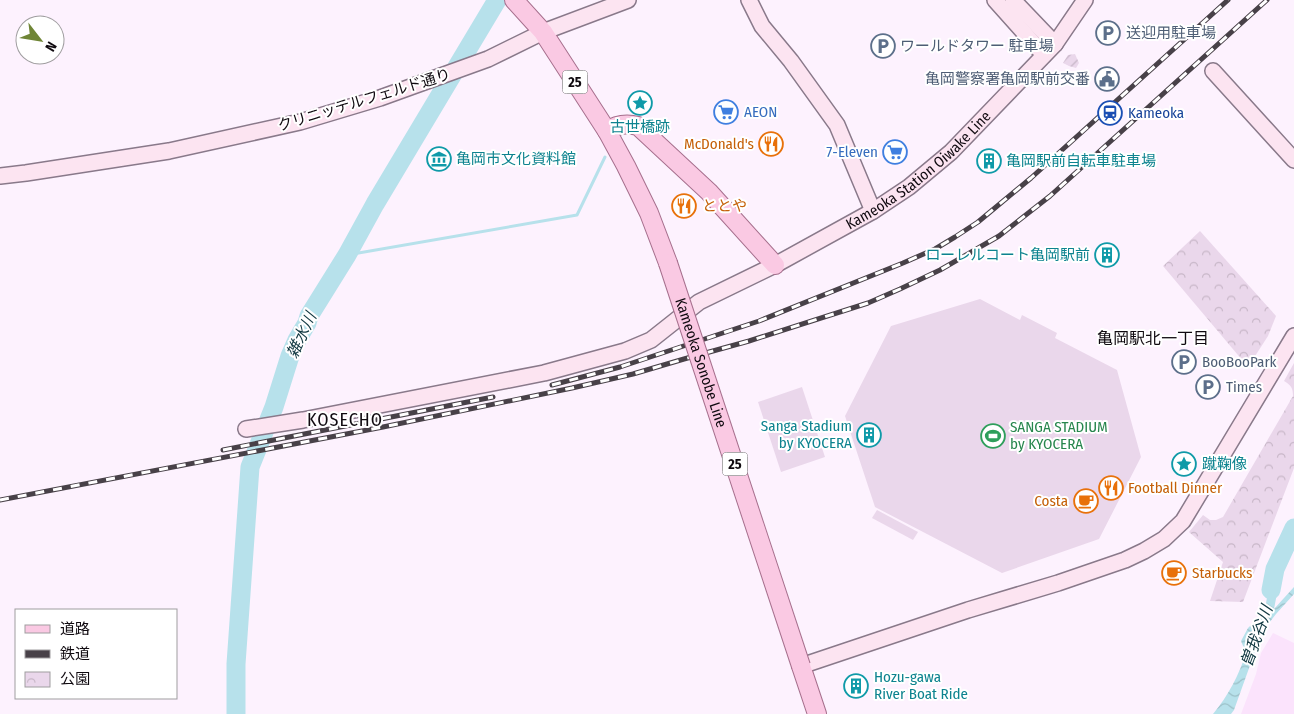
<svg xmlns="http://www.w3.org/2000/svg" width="1294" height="714" viewBox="0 0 1294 714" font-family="'Fira Sans Condensed','Noto Sans JP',sans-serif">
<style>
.built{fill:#fbe3fc}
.grass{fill:#ead7eb}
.park{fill:url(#park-crowns)}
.garden{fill:url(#garden-furrows)}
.water{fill:url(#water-waves)}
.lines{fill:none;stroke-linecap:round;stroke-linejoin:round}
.stream{stroke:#b7e1eb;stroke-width:3}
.river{stroke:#b7e1eb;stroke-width:19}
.secondary-casing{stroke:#89798a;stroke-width:18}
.primary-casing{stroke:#a66f8d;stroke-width:20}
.secondary{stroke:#fce4f1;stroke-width:15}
.primary{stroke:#fac9e3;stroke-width:18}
.rail-casing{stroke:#484148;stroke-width:5}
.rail{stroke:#fff;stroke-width:3;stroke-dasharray:9;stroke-linecap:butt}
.primary-bridge-casing{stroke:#a66f8d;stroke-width:20;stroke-linecap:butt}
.primary-bridge{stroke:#fac9e3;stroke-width:18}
.labels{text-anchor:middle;stroke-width:4;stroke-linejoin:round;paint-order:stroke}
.shield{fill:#fff;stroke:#585458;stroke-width:1}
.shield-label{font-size:14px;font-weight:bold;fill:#100a10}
.service-label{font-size:15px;fill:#4e5e75;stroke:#fff;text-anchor:start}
.street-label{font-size:15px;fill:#100a10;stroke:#fff}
.shop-label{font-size:15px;fill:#366cbe;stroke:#fff;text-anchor:start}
.transit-label{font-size:15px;fill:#164399;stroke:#fff;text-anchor:start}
.culture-label{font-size:15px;fill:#0d838f;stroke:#fff;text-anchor:start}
.food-label{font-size:15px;fill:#c56008;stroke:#fff;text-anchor:start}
.leisure-label{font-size:15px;fill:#27864d;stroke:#fff;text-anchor:start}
.water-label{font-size:16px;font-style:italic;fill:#103740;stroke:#fff}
.neighbourhood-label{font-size:16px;fill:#100a10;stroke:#fff}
.quarter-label{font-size:18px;letter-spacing:1px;fill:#100a10;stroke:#fff}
</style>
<defs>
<pattern id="park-crowns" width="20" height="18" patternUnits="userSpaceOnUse" patternTransform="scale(1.25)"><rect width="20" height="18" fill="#ead7eb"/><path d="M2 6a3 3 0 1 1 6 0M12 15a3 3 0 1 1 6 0" fill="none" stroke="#c8b7c8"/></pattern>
<pattern id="garden-furrows" width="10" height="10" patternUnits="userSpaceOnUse" patternTransform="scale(1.25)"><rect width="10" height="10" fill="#ead7eb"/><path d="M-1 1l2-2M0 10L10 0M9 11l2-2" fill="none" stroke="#c8b7c8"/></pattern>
<pattern id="water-waves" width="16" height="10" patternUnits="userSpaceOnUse" patternTransform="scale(1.25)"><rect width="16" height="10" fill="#b7e1eb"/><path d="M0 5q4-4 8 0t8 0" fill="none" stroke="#9cc0c8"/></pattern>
</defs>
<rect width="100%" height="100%" fill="#fdf2fe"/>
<polygon class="built" points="1273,633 1294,643 1294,714 1241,714 1256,674 1261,653"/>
<g class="grass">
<polygon points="980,299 1020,320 1022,315 1057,333 1055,338 1117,370 1141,457 1099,539 1002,573 875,507 845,416 891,326"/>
<polygon points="802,387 825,457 781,472 758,402"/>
<polygon points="877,510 918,532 913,540 872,518"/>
</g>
<g class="park">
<polygon points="1200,231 1276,316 1268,336 1248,367 1163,266"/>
<path d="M 1294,363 L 1294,468 L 1243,602 L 1210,601 L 1223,562 L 1189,532 L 1203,515 L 1210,520 L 1216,520 L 1223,517 L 1293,396 C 1293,388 1291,385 1284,381 Z"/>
</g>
<polygon class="garden" points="1075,54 1079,63 1076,68 1069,66 1063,63 1068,55"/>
<path class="water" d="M 1273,563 L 1279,568 L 1277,579 L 1279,583 L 1274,609 L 1294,587 L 1294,594 L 1276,614 L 1262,632 L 1234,710 L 1231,714 L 1213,714 C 1228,696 1239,675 1246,653 L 1241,641 L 1248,628 L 1260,616 L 1265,609 Z"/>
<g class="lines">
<polyline class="stream" points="347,255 577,215 605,157"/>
<g class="river">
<polyline points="1271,590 1275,569 1294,528"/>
<polyline points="236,714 236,664 250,467 274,407 290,356 297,340 307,323 309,316 347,255 375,204 497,0"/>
</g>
<g class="secondary-casing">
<g id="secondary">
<polyline points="749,0 762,26 791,61 837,125 873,211"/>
<polyline points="995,0 1044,55"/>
<polyline points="1013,0 1055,44"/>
<polyline points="1213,71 1294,160"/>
<polyline points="0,176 26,173 169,151 300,122 380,98 488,59 543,32 628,0"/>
<path id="s1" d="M 246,429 L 303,420 L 544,373 L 625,351 L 651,340 L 699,302 L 775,265 L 873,211 L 909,187 L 951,152 L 1055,44 L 1085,0"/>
<polyline points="801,666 968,610 1058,583 1125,560 1144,551 1164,539 1183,521 1294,336"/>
</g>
</g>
<g class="primary-casing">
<g id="primary">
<polyline points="514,0 543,32 607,131 626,166 649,213 668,263"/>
<path d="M 607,131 C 617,124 626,123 638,126 L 709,192 L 775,265"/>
<polyline points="801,666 817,714"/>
</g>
</g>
<use href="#secondary" class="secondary"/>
<use href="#primary" class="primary"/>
<g class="rail-casing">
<g id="rail">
<polyline points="552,385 620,367 759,321 903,263 935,249 955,237 978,222 1031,178 1228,0"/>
<polyline points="223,450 493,397"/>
<polyline points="0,500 383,427 572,388 633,374 684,359 749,341 868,303 900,289 940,270 999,236 1050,196 1267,0"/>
</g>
</g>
<use href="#rail" class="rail"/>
<g class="primary-bridge-casing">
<g id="primary-bridge">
<path id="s2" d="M 668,263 L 801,666"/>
</g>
</g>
<use href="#primary-bridge" class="primary-bridge"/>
</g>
<defs>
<g id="parking-ring" transform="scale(1.25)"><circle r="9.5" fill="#fff" stroke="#5c6f8a" stroke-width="1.5"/><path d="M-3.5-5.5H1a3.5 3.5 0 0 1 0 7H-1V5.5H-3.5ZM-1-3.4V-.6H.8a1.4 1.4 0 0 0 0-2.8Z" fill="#5c6f8a"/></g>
<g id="civic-ring" transform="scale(1.25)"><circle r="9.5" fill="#fff" stroke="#5c6f8a" stroke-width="1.5"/><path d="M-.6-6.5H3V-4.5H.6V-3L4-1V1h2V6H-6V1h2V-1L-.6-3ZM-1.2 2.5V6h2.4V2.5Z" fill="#5c6f8a"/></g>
<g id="sight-ring" transform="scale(1.25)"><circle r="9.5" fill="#fff" stroke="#0f9aa8" stroke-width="1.5"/><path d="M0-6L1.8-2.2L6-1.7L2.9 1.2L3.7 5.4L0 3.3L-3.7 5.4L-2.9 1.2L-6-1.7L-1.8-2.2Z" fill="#0f9aa8"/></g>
<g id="supermarket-ring" transform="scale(1.25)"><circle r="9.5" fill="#fff" stroke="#3f7fe0" stroke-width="1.5"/><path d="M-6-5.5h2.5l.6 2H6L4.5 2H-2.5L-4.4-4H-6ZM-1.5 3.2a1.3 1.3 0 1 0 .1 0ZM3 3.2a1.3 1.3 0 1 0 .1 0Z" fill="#3f7fe0"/></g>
<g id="station-ring" transform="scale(1.25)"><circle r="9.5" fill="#fff" stroke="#1a4fb4" stroke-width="1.5"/><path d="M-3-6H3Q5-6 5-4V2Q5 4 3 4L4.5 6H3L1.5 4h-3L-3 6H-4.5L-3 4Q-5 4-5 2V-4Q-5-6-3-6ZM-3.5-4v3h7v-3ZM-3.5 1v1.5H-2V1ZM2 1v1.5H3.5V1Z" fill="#1a4fb4"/></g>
<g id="restaurant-ring" transform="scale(1.25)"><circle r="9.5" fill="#fff" stroke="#e8710a" stroke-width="1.5"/><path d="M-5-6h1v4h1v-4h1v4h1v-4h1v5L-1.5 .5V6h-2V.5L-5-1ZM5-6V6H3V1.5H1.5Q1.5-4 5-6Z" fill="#e8710a"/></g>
<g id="museum-ring" transform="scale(1.25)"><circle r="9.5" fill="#fff" stroke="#0f9aa8" stroke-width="1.5"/><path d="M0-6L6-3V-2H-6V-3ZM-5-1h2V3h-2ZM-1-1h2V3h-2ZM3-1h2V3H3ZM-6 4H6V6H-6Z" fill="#0f9aa8"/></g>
<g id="building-ring" transform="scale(1.25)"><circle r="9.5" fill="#fff" stroke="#0f9aa8" stroke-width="1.5"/><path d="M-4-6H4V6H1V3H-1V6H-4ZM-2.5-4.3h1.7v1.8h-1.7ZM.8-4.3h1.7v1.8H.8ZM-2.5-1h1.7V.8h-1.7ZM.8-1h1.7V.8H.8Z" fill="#0f9aa8"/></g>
<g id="stadium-ring" transform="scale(1.25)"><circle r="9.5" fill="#fff" stroke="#2e9e5b" stroke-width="1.5"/><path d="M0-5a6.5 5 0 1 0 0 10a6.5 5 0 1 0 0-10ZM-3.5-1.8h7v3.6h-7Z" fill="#2e9e5b"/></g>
<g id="cafe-ring" transform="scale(1.25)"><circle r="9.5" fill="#fff" stroke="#e8710a" stroke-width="1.5"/><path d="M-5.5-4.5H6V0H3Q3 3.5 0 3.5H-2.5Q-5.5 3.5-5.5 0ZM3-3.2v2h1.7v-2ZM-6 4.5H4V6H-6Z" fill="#e8710a"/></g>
</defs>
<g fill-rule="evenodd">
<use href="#parking-ring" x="1108" y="33"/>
<use href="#parking-ring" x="883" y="46"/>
<use href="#civic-ring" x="1107" y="79"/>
<use href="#sight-ring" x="640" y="103"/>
<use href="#supermarket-ring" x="726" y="112"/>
<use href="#station-ring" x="1110" y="113"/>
<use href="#restaurant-ring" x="771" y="144"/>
<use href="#supermarket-ring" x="895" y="152"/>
<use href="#museum-ring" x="439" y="159"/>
<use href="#building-ring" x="989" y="161"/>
<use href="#restaurant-ring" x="684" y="206"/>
<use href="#building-ring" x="1107" y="255"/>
<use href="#parking-ring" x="1184" y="362"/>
<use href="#parking-ring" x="1208" y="387"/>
<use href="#building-ring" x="869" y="435"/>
<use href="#stadium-ring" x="993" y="436"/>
<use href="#sight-ring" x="1184" y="464"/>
<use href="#restaurant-ring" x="1111" y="488"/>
<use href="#cafe-ring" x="1086" y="501"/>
<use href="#cafe-ring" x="1174" y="573"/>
<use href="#building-ring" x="856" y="686"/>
</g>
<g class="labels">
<g class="shield">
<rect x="562.5" y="70.5" width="25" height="23" rx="4"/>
<rect x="722.5" y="452.5" width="25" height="23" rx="4"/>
</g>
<g class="shield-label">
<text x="575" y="87">25</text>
<text x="735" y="469">25</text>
</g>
<g class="service-label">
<text x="1126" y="38">送迎用駐車場</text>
<text x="900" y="51">ワールドタワー 駐車場</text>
<text x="1090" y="84" text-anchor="end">亀岡警察署亀岡駅前交番</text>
<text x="1202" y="367">BooBooPark</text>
<text x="1226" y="392">Times</text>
</g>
<g class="street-label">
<text transform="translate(364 100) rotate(-17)" y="5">クリニッテルフェルド通り</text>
<text dy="5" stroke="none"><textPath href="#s1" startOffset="734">Kameoka Station Oiwake Line</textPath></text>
<text dy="5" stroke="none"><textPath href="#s2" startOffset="105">Kameoka Sonobe Line</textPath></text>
</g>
<g class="shop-label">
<text x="744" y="117">AEON</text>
<text x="878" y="157" text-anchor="end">7-Eleven</text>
</g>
<g class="transit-label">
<text x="1128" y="118">Kameoka</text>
</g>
<g class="culture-label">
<text x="640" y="132" text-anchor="middle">古世橋跡</text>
<text x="456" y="164">亀岡市文化資料館</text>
<text x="1006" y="166">亀岡駅前自転車駐車場</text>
<text x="1090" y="260" text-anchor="end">ローレルコート亀岡駅前</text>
<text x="852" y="431" text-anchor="end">Sanga Stadium<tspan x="852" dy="17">by KYOCERA</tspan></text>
<text x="1202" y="469">蹴鞠像</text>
<text x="874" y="682">Hozu-gawa<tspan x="874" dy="17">River Boat Ride</tspan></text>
</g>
<g class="food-label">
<text x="754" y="149" text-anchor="end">McDonald's</text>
<text x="702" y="211">ととや</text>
<text x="1128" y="493">Football Dinner</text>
<text x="1068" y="506" text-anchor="end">Costa</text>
<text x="1192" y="578">Starbucks</text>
</g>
<g class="leisure-label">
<text x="1010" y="432">SANGA STADIUM<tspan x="1010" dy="17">by KYOCERA</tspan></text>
</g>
<g class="water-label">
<text transform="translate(301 335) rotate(-65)" y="6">雑水川</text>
<text transform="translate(1256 636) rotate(-70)" y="6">曽我谷川</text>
</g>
<g class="neighbourhood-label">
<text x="1153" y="344">亀岡駅北一丁目</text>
</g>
<g class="quarter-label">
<text x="345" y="426">KOSECHO</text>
</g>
</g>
<rect x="15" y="609" width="162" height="90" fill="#ffffff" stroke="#9f9d9f"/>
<rect x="25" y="625" width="25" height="8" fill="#fac9e3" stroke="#9f9d9f"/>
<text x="60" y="634" font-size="15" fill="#100a10">道路</text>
<rect x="25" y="650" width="25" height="8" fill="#484148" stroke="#9f9d9f"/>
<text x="60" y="659" font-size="15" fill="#100a10">鉄道</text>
<rect x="25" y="672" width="25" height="15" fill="url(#park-crowns)" stroke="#9f9d9f"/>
<text x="60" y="684" font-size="15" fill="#100a10">公園</text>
<g transform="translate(40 40) rotate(121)"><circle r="24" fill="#ffffff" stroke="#9f9d9f"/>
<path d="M0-4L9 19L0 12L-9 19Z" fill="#6f8536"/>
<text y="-8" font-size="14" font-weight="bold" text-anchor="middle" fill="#100a10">N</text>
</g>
</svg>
